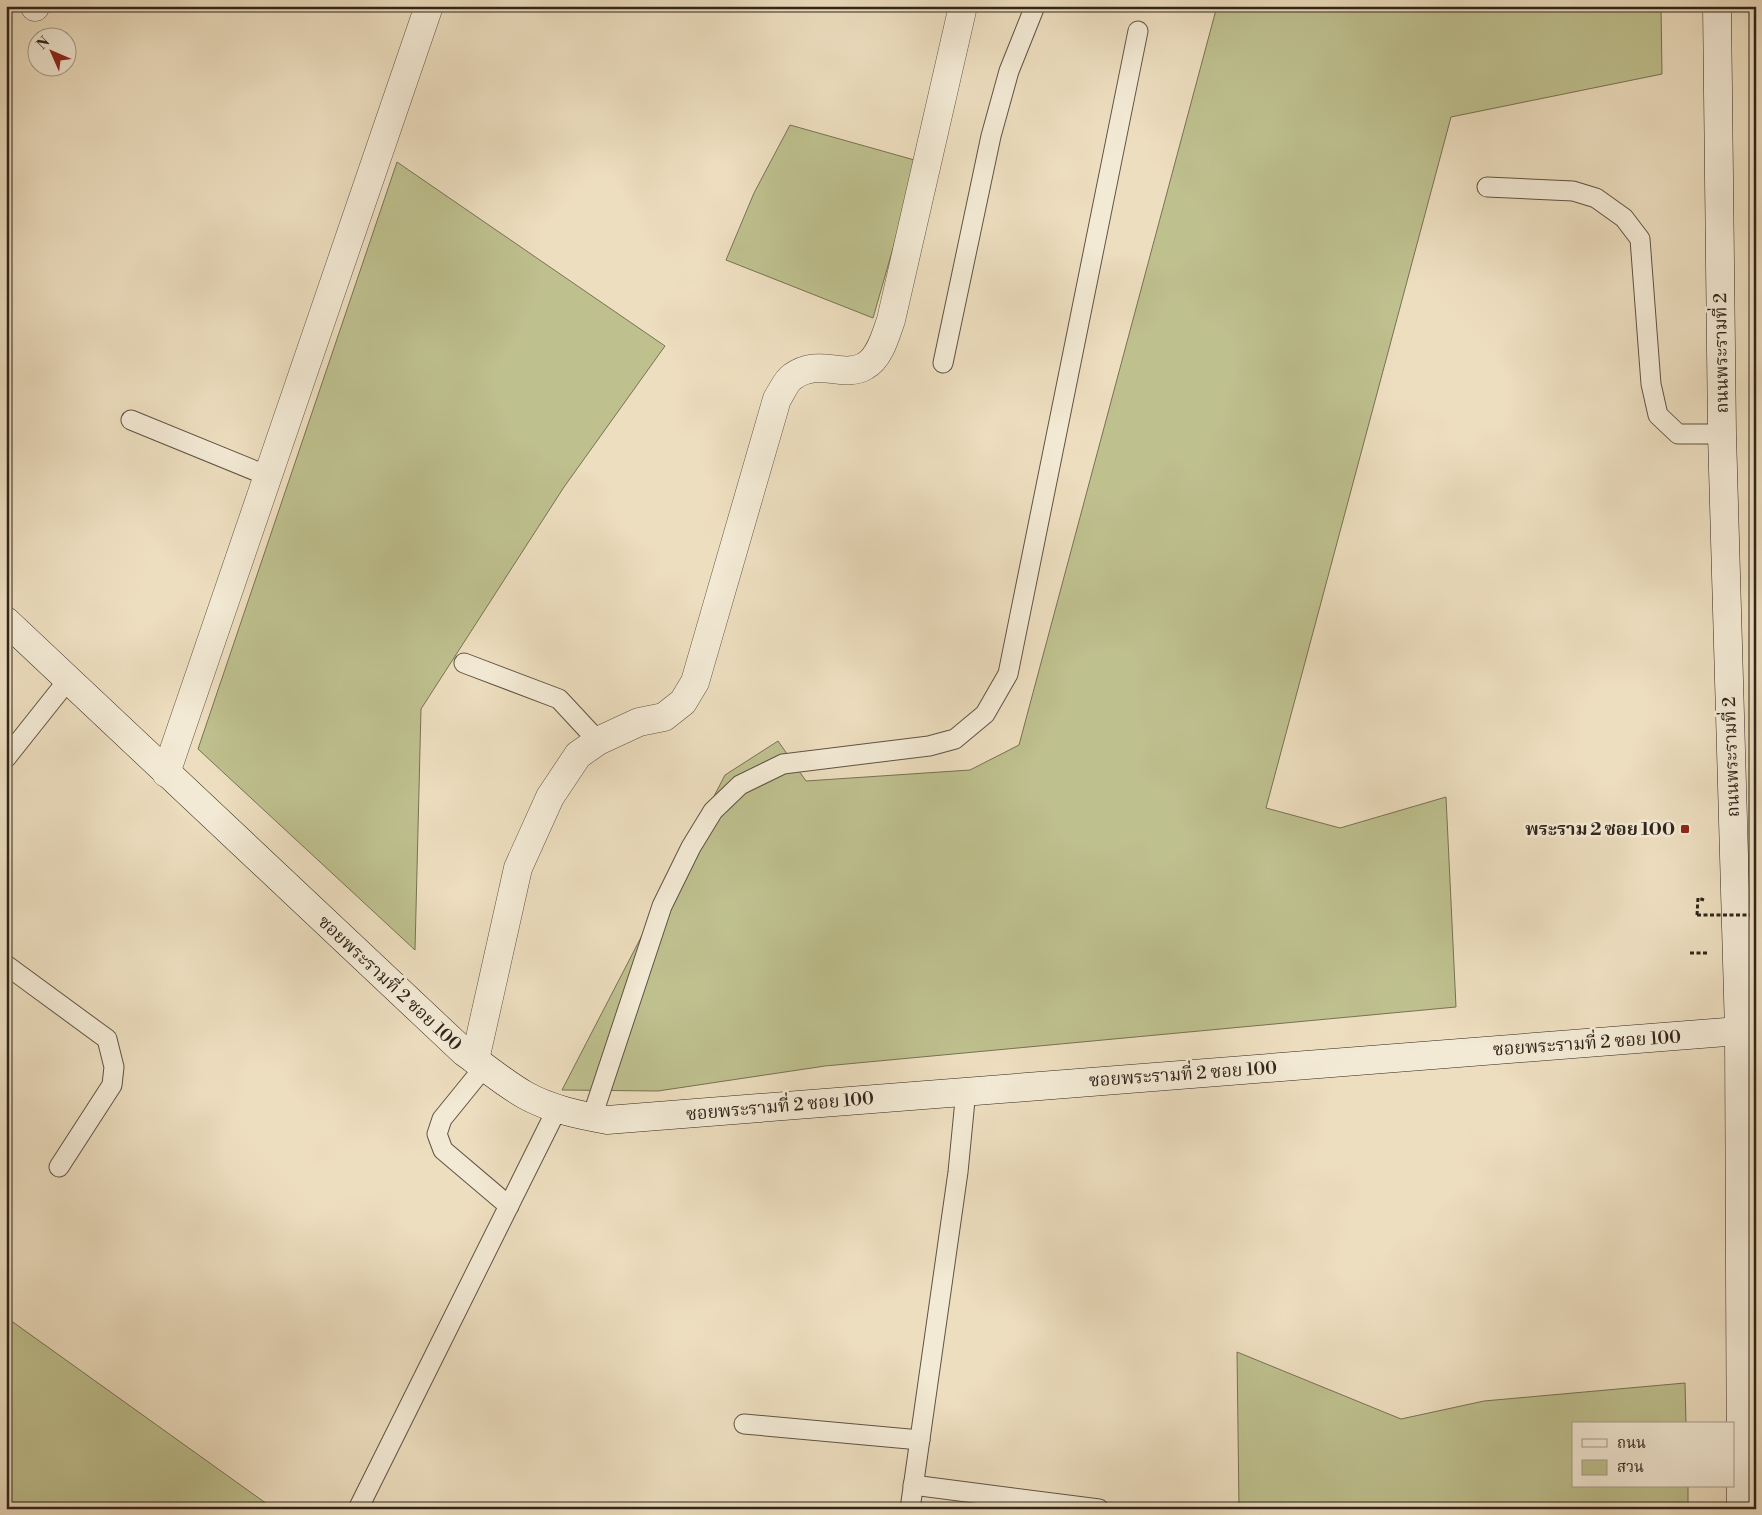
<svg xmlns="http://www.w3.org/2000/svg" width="1762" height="1515" viewBox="0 0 1762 1515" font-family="'Libre Bodoni','Noto Serif Thai',serif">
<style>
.green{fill:#bec08e;stroke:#777254}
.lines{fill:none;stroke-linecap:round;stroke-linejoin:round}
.service-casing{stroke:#5f5344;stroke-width:21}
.minor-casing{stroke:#5f5344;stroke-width:29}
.secondary-casing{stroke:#30251b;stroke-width:29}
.path{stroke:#30251b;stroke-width:3;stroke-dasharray:4 2.5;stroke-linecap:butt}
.service{stroke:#f3ead5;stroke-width:19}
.minor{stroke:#f3ead5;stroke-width:28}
.secondary{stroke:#f3ead5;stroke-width:28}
.path-bridge{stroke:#30251b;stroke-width:3;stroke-dasharray:4 2.5;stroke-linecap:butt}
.poi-dot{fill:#8f2418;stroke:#f3ead5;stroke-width:2}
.labels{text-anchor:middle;stroke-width:5;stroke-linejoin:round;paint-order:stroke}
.street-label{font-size:18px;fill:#30251b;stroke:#f3ead5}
.poi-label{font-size:18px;font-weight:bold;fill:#30251b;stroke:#f3ead5;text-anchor:end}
</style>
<rect width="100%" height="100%" fill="#eddebf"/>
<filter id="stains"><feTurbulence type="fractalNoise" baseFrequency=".004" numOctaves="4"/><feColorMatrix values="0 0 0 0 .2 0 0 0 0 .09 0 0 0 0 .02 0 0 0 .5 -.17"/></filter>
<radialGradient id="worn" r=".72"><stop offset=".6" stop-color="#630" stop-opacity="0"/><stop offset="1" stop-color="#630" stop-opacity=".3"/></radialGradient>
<g class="green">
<polygon points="1217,6 1661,6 1662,74 1451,117 1266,808 1340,828 1446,797 1456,1007 825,1066 658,1091 562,1090 725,775 778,741 806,781 970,770 1019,745"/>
<polygon points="790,125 918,161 873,318 726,260 754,193"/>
<polygon points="397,162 665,346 564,487 421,709 415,950 198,749"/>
<polygon points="10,1320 274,1509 6,1509 6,1326"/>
<polygon points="1237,1352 1401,1419 1484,1401 1685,1383 1686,1424 1573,1424 1573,1486 1688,1486 1688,1509 1239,1509"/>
</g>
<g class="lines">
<g class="service-casing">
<g id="service">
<polyline points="1487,187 1573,191 1596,198 1624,218 1640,239 1651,384 1658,415 1678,434 1722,434"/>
<polyline points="943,363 991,136 1009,71 1035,6"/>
<polyline points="131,420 268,476"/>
<polyline points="464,663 559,699 598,741"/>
<polyline points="6,758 68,680"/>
<polyline points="6,965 107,1039 114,1067 112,1085 59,1167"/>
<polyline points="485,1066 442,1119 437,1134 443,1150 509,1206"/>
<polyline points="592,1117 662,906 691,847 713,811 740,785 783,764 929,746 955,739 985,714 1008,674 1138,31"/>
<polyline points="744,1424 920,1440"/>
<polyline points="913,1485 1099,1509"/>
<polyline points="358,1509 557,1109"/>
<polyline points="910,1509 958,1172 966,1090"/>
</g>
</g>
<g class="minor-casing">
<g id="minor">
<polyline points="35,6 35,7"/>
<polyline points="166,773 429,6"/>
<path d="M 475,1060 L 518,868 L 550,797 L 578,755 L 598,741 L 639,722 L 664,717 L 683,702 L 695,682 L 777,399 C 781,393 786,381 792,377 C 819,357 844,379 865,366 C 880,358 886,334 891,320 L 963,6"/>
</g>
</g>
<g class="secondary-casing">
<g id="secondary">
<polyline points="1717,6 1722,434 1739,1031 1741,1509"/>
<path d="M 6,621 L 464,1052 C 484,1066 504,1083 525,1095 C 550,1109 579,1115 607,1120 L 1739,1031"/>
</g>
</g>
<g class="path">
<polyline points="1697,915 1698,898 1704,900"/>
<polyline points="1690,953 1707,953"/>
</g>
<use href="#service" class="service"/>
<use href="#minor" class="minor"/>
<use href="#secondary" class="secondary"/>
<polyline class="path-bridge" points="1697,915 1756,915"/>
</g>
<rect class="poi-dot" x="1680" y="824" width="10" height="10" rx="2.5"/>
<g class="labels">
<g class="street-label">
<text transform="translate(1721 353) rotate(-91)" y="6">ถนนพระรามที่ 2</text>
<text transform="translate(1731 757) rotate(-92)" y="6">ถนนพระรามที่ 2</text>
<text transform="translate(390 983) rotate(43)" y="6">ซอยพระรามที่ 2 ซอย 100</text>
<text transform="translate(1587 1043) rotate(-4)" y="6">ซอยพระรามที่ 2 ซอย 100</text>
<text transform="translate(1183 1074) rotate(-4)" y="6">ซอยพระรามที่ 2 ซอย 100</text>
<text transform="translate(780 1106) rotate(-5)" y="6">ซอยพระรามที่ 2 ซอย 100</text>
</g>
<g class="poi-label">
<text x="1675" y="835">พระราม 2 ซอย 100</text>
</g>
</g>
<rect width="1762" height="1515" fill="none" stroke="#eddebf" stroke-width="25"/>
<rect x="8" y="8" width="1747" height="1500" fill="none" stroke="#30251b" stroke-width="2.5"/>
<rect x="12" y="12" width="1737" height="1490" fill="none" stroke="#30251b"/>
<rect x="1572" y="1422" width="162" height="65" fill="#f3ead5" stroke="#a59b8b"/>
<rect x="1582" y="1439" width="25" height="8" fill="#f3ead5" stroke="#a59b8b"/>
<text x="1617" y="1448" font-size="15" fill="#30251b">ถนน</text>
<rect x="1582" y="1460" width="25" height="15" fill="#bec08e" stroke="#a59b8b"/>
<text x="1617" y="1472" font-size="15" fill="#30251b">สวน</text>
<g transform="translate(52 52) rotate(315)"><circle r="24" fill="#f3ead5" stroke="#a59b8b"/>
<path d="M0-4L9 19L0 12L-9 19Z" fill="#8f2418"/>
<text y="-8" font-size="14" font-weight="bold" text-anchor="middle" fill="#30251b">N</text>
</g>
<rect width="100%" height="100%" filter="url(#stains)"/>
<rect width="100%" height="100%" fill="url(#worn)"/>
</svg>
